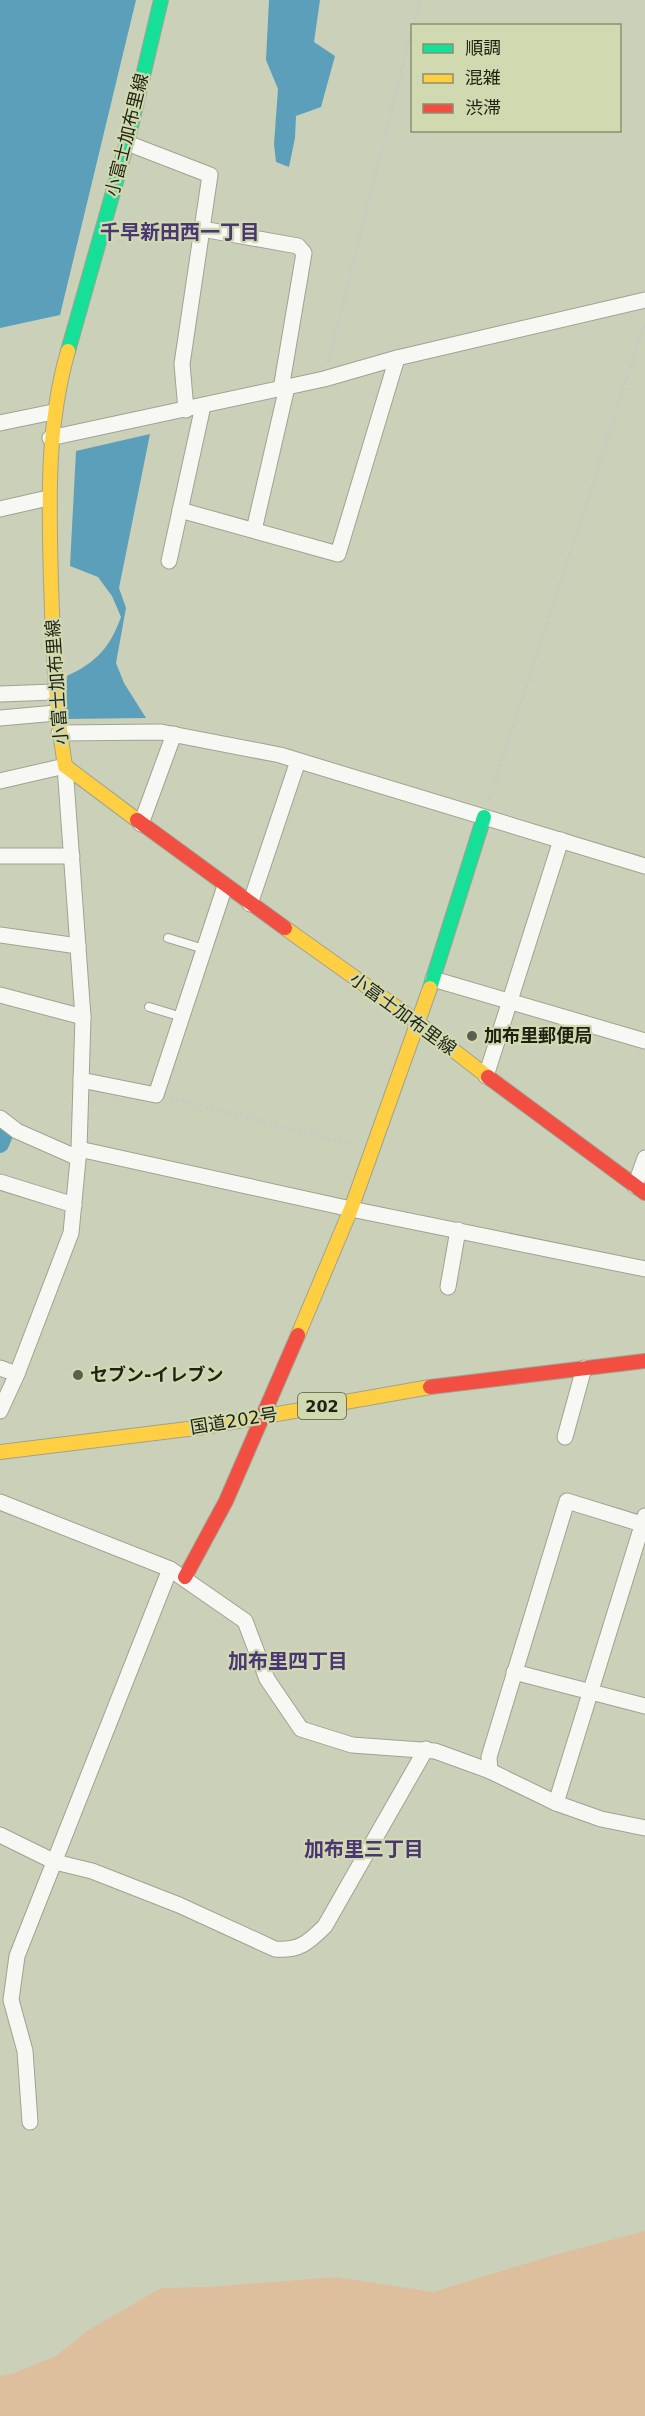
<svg xmlns="http://www.w3.org/2000/svg" width="645" height="2416" viewBox="0 0 645 2416" font-family="'DejaVu Sans','Noto Sans JP',sans-serif">
<style>
.green{fill:#ddbf9e}
.water{fill:#5c9fba}
.lines{fill:none;stroke-linecap:round;stroke-linejoin:round}
.canal{stroke:#5c9fba;stroke-width:18}
.lane-casing{stroke:#9fa391;stroke-width:10}
.street-casing{stroke:#9fa391;stroke-width:17}
.fast-casing{stroke:#9fa391;stroke-width:16}
.slow-casing{stroke:#9fa391;stroke-width:16}
.jam-casing{stroke:#9fa391;stroke-width:16}
.path{stroke:#c8cac3;stroke-width:3;stroke-dasharray:3 3;stroke-linecap:butt}
.lane{stroke:#f7f8f4;stroke-width:8}
.street{stroke:#f7f8f4;stroke-width:15}
.fast{stroke:#16e098;stroke-width:14}
.slow{stroke:#ffcf43;stroke-width:14}
.jam{stroke:#f24e42;stroke-width:14}
.poi-dot{fill:#5b5f4d;stroke:#d1d9b0;stroke-width:2}
.labels{text-anchor:middle;stroke-width:4.5;stroke-linejoin:round;paint-order:stroke}
.shield{fill:#d1d9b0;stroke:#545942;stroke-width:1.5}
.shield-label{font-size:16px;font-weight:bold;fill:#1f2213}
.street-label{font-size:18px;fill:#1f2213;stroke:#d1d9b0}
.poi-label{font-size:18px;font-weight:bold;fill:#1f2213;stroke:#d1d9b0;text-anchor:start}
.neighbourhood-label{font-size:20px;font-weight:bold;fill:#4a3672;stroke:#d1d9b0}
</style>
<rect width="100%" height="100%" fill="#cbd0b9"/>
<polygon class="green" points="645,2231 645,2416 0,2416 0,2376 12,2374 56,2356 87,2331 161,2288 208,2287 336,2277 433,2292 551,2256"/>
<g class="water">
<polygon points="0,0 136,0 60,315 0,328"/>
<polygon points="269,0 320,0 314,42 335,56 321,107 296,116 295,138 289,167 276,162 274,144 278,89 266,60"/>
<path d="M 150,434 L 119,588 L 126,608 L 116,663 L 124,683 L 146,718 L 66,719 L 67,676 C 97,662 110,647 121,617 L 112,596 L 98,577 L 70,566 L 76,451 Z"/>
</g>
<g class="lines">
<polyline class="canal" points="0,1129 5,1132 0,1144"/>
<g class="lane-casing">
<g id="lane">
<polyline points="168,938 204,949"/>
<polyline points="149,1007 182,1017"/>
</g>
</g>
<g class="street-casing">
<g id="street">
<polyline points="127,143 210,175 182,364 186,410"/>
<polyline points="202,229 298,246 304,253 281,389"/>
<polyline points="0,423 53,412"/>
<polyline points="50,438 324,379 397,358 645,300"/>
<polyline points="0,509 48,498"/>
<polyline points="180,510 338,554 397,358"/>
<polyline points="254,530 287,387"/>
<polyline points="169,561 203,406"/>
<polyline points="0,694 54,692"/>
<polyline points="0,718 56,713"/>
<polyline points="59,733 161,732 280,755 645,866"/>
<polyline points="0,781 65,766 83,1017 79,1149 71,1233 17,1374 0,1411"/>
<polyline points="141,824 174,734"/>
<polyline points="0,856 72,856"/>
<polyline points="250,904 298,761"/>
<polyline points="0,935 78,946"/>
<polyline points="433,979 645,1041"/>
<polyline points="0,995 83,1017"/>
<polyline points="486,1076 561,840"/>
<polyline points="81,1080 156,1095 225,886"/>
<polyline points="0,1118 17,1131 78,1158"/>
<polyline points="79,1149 351,1209 645,1269"/>
<polyline points="0,1182 74,1205"/>
<polyline points="635,1186 645,1158"/>
<polyline points="448,1287 458,1230"/>
<polyline points="0,1368 17,1374"/>
<polyline points="565,1437 584,1368"/>
<polyline points="0,1502 170,1569 245,1621 267,1679 301,1729 352,1745 435,1751 490,1771 556,1803 601,1819 645,1828"/>
<polyline points="514,1672 645,1706"/>
<polyline points="490,1771 489,1757 567,1501 645,1525"/>
<polyline points="556,1803 645,1516"/>
<path d="M 0,1835 L 55,1862 L 92,1871 L 179,1905 L 275,1949 C 299,1951 308,1943 325,1926 L 426,1749"/>
<polyline points="30,2122 25,2051 11,2000 17,1956 170,1569"/>
</g>
</g>
<g class="fast-casing">
<g id="fast">
<polyline points="68,351 127,143 161,0"/>
<polyline points="430,988 484,817"/>
</g>
</g>
<g class="slow-casing">
<g id="slow">
<path d="M 68,351 C 46,427 49,504 51,583 C 53,644 55,705 65,766 L 137,820"/>
<polyline points="285,928 417,1022 488,1077"/>
<polyline points="298,1335 351,1209 430,988"/>
<polyline points="0,1452 204,1427 430,1387"/>
</g>
</g>
<g class="jam-casing">
<g id="jam">
<polyline points="137,820 285,928"/>
<polyline points="488,1077 645,1193"/>
<polyline points="430,1387 645,1361"/>
<polyline points="185,1577 226,1501 298,1335"/>
</g>
</g>
<g class="path">
<polyline points="413,26 420,0"/>
<polyline points="328,363 412,29"/>
<polyline points="489,801 645,323"/>
<polyline points="170,1098 355,1145"/>
</g>
<use href="#lane" class="lane"/>
<use href="#street" class="street"/>
<use href="#fast" class="fast"/>
<use href="#slow" class="slow"/>
<use href="#jam" class="jam"/>
</g>
<g class="poi-dot">
<circle cx="472" cy="1036" r="6"/>
<circle cx="78" cy="1375" r="6"/>
</g>
<g class="labels">
<rect class="shield" x="298" y="1393" width="48" height="26" rx="4.5"/>
<g class="shield-label">
<text x="322" y="1412">202</text>
</g>
<g class="street-label">
<text transform="translate(127 135) rotate(-76)" y="6">小富士加布里線</text>
<text transform="translate(57 682) rotate(-94)" y="6">小富士加布里線</text>
<text transform="translate(403 1014) rotate(36)" y="6">小富士加布里線</text>
<text transform="translate(234 1421) rotate(-9)" y="6">国道202号</text>
</g>
<g class="poi-label">
<text x="484" y="1042">加布里郵便局</text>
<text x="90" y="1381">セブン-イレブン</text>
</g>
<g class="neighbourhood-label">
<text x="180" y="239">千早新田西一丁目</text>
<text x="288" y="1668">加布里四丁目</text>
<text x="364" y="1856">加布里三丁目</text>
</g>
</g>
<rect x="411" y="24" width="210" height="108" fill="#d1d9b0" stroke="#8a9071" stroke-width="1.5"/>
<rect x="423" y="44" width="30" height="9" fill="#16e098" stroke="#8a9071" stroke-width="1.5"/>
<text x="465" y="54" font-size="18" fill="#1f2213">順調</text>
<rect x="423" y="74" width="30" height="9" fill="#ffcf43" stroke="#8a9071" stroke-width="1.5"/>
<text x="465" y="84" font-size="18" fill="#1f2213">混雑</text>
<rect x="423" y="104" width="30" height="9" fill="#f24e42" stroke="#8a9071" stroke-width="1.5"/>
<text x="465" y="114" font-size="18" fill="#1f2213">渋滞</text>
</svg>
